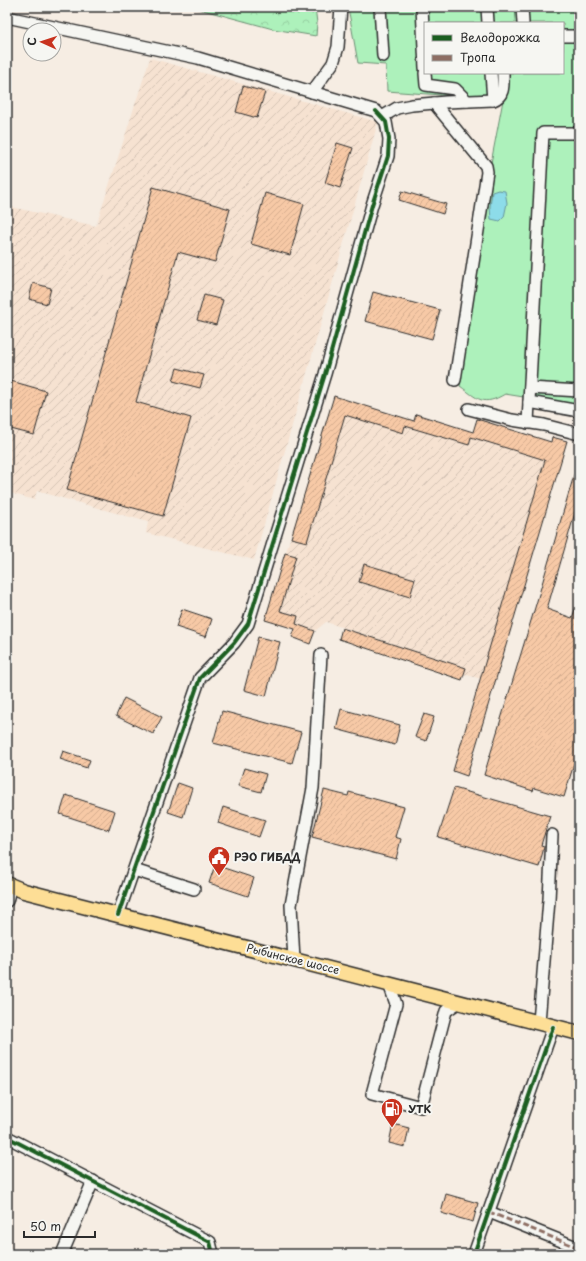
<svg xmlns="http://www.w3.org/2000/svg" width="586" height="1261" viewBox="0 0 586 1261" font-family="'Playpen Sans',sans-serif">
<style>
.industrial{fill:url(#industrial-furrows)}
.green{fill:#adf1bb;stroke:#6c8e73;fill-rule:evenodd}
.forest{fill:url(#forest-crowns);stroke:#6c8e73}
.water{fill:#8ddce9;stroke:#66959d}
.building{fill:url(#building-hatch);stroke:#2b2b2b}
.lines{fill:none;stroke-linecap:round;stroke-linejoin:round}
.minor-casing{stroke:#2b2b2b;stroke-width:14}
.major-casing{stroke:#2b2b2b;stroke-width:17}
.minor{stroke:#f6f6f2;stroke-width:11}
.major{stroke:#fdde96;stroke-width:14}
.quiet{stroke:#8d6e63;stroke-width:3;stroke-dasharray:6 3;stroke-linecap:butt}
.cycleway-casing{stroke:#f6f6f2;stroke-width:6}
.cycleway{stroke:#1b5e20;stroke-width:4}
.labels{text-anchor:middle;stroke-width:4;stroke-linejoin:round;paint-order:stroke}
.poi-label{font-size:11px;font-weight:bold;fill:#2b2b2b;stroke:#f6f6f2;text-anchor:start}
.street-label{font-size:11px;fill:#2b2b2b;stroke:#f6f6f2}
</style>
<defs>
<pattern id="industrial-furrows" width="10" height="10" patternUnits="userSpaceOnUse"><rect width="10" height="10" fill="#f6e2d1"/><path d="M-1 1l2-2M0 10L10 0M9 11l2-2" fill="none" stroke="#d3c2b4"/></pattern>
<pattern id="forest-crowns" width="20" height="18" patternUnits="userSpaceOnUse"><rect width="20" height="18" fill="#adf1bb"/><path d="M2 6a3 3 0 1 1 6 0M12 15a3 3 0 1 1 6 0" fill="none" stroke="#95cfa1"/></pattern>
<pattern id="building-hatch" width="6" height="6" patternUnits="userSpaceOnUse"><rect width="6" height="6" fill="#f7c9a6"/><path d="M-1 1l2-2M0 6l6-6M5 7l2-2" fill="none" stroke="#d4ad8f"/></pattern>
</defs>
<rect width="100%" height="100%" fill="#f6ede3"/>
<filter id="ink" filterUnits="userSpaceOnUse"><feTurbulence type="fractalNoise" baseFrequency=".025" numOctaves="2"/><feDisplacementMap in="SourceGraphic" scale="8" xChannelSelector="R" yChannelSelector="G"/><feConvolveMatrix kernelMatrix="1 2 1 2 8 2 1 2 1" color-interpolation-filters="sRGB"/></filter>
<g filter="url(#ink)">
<g class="industrial">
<polygon points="150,58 378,122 254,560 146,533 148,522 37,491 34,500 7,492 7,206 96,226"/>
<polygon points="334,396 407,419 405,425 469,445 471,437 545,460 481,679 464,674 465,668 326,622 315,631 296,624 265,620"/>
</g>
<path class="green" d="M 348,7 L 579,7 L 579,406 L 505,394 C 483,407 478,399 460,386 L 491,163 L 504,95 L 441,95 L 387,91 L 386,65 L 358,63 ZM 425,23 L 563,23 L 563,73 L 425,73 Z"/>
<polygon class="forest" points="192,7 315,7 317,23 316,36 273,29"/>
<polygon class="water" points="498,190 505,191 507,203 504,217 500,221 491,219 490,207 492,192"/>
<g class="building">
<polygon points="243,86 265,92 257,118 236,112"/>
<polygon points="337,143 353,148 340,188 325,183"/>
<polygon points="153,187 230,209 215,262 178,252 136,402 191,418 163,516 67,490"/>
<polygon points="402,191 446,204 443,214 399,200"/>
<polygon points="265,193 304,204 290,255 251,244"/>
<polygon points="33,283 51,288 47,304 29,299"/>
<polygon points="373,292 440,310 432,339 365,321"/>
<polygon points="204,295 223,300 216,325 197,320"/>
<polygon points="177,368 204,375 200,388 173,381"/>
<polygon points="11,381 46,391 34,435 7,428 7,395"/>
<polygon points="334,396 414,421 416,414 473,432 477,419 551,442 552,437 567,441 467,776 453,771 545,460 471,437 469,445 405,426 403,433 345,415 307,542 291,538"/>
<polygon points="577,465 579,465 579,499 547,609 572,618 578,601 579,601 579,638 576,648 579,649 579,747 564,797 534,788 533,791 484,775 537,601"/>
<polygon points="285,553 296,556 280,611 298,616 296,624 315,631 310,644 292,637 295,629 265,620"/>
<polygon points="364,564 415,579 410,597 359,582"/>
<polygon points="182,609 212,619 206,637 176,627"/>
<polygon points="342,628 466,668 462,680 339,639"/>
<polygon points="258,637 280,642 266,696 244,690"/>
<polygon points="124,698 162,717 153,734 116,716"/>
<polygon points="341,709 400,725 395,745 336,729"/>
<polygon points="222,711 301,732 292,763 213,743"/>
<polygon points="424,714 434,717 426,741 415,737"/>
<polygon points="63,751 90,760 87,768 60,759"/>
<polygon points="244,768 266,774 261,792 238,786"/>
<polygon points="178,783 192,788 183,817 168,812"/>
<polygon points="454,788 550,816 541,845 544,846 544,847 539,867 438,837"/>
<polygon points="324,790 348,796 349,792 404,807 395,837 401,839 396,859 312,837"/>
<polygon points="66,795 115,811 109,830 60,814"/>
<polygon points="223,807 265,820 259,837 218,823"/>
<polygon points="215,865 254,878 248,896 209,883"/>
<polygon points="393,1124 409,1128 405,1147 389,1143"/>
<polygon points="446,1194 478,1203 473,1222 441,1213"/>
</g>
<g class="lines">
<g class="minor-casing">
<g id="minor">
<polyline points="380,7 383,56"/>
<polyline points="422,7 425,68"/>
<polyline points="487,7 488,23"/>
<polyline points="522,7 523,23"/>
<polyline points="7,17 198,58 376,111 386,122 389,139 388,156 372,205 325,374 248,624 234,643 200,678 118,915"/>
<polyline points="563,36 579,36"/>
<polyline points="425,73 426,85 455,89 467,101"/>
<polyline points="491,73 493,100"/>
<polyline points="312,92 333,63 338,47 341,7"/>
<polyline points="434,103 486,166 487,172 455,380"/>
<path d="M 382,117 L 397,108 L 412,105 L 446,102 L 493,100 C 505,96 503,84 503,73"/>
<polyline points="579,133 543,133 529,402 579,411"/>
<polyline points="530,388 579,391"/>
<polyline points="469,409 512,420 544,425 579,434"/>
<polyline points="528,423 529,402"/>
<polyline points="134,870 194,889"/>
<polyline points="7,901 11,885"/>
<polyline points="294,960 291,905 313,788 321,655"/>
<polyline points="389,984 396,1004 372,1094 421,1107 446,1011 459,1002"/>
<polyline points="539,1022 549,900 552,835"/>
<polyline points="7,1137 210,1242 213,1254"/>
<polyline points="489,1212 579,1248"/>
<polyline points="62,1254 93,1181"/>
<polyline points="474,1254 553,1027"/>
</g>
</g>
<g class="major-casing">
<polyline id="major" points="7,884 24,891 579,1033"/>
</g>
<use href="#minor" class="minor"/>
<use href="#major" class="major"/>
<polyline class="quiet" points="489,1212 579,1248"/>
<g class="cycleway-casing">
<g id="cycleway">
<polyline points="118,915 200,678 234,643 248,624 325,374 372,205 388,156 389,139 386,122 376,111"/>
<polyline points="7,1137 210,1242 213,1254"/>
<polyline points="474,1254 553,1027"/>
</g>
</g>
<use href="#cycleway" class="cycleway"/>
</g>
</g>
<defs>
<g id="civic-pin" transform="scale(1.15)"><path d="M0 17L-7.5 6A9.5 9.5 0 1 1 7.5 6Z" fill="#c8321e" stroke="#f6f6f2"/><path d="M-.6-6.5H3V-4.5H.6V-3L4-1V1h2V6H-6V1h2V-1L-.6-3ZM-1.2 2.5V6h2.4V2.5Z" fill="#fff"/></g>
<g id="fuel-pin" transform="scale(1.15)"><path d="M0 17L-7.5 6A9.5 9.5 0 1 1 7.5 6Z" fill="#c8321e" stroke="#f6f6f2"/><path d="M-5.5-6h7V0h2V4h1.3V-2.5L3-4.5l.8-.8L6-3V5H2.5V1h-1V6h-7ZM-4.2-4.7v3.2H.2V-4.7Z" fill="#fff"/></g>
</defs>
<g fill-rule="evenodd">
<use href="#civic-pin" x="219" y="857"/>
<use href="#fuel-pin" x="392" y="1109"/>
</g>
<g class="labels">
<g class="poi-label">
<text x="234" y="861">РЭО ГИБДД</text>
<text x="408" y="1113">УТК</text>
</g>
<g class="street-label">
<text transform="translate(293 959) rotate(14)" y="4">Рыбинское шоссе</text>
</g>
</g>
<rect width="586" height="1261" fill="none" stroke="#f6f6f2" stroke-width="24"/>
<rect x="12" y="12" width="562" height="1237" fill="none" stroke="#2b2b2b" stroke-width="1.5" filter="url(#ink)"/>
<rect x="424" y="22" width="140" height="52" fill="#f6f6f2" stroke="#a5a5a2"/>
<rect x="432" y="35" width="20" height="6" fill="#1b5e20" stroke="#a5a5a2"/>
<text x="460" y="42" font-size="12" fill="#2b2b2b">Велодорожка</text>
<rect x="432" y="55" width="20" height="6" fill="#8d6e63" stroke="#a5a5a2"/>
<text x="460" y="62" font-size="12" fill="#2b2b2b">Тропа</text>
<g transform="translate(42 42) rotate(273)"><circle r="19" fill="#f6f6f2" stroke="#a5a5a2"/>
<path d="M0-3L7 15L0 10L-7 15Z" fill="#c8321e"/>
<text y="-6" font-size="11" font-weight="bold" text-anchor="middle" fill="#2b2b2b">С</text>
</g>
<path d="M24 1231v6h71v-6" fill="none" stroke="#2b2b2b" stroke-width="2"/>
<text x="30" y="1231" font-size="12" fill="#2b2b2b" stroke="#f6f6f2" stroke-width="3" paint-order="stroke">50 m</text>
</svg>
